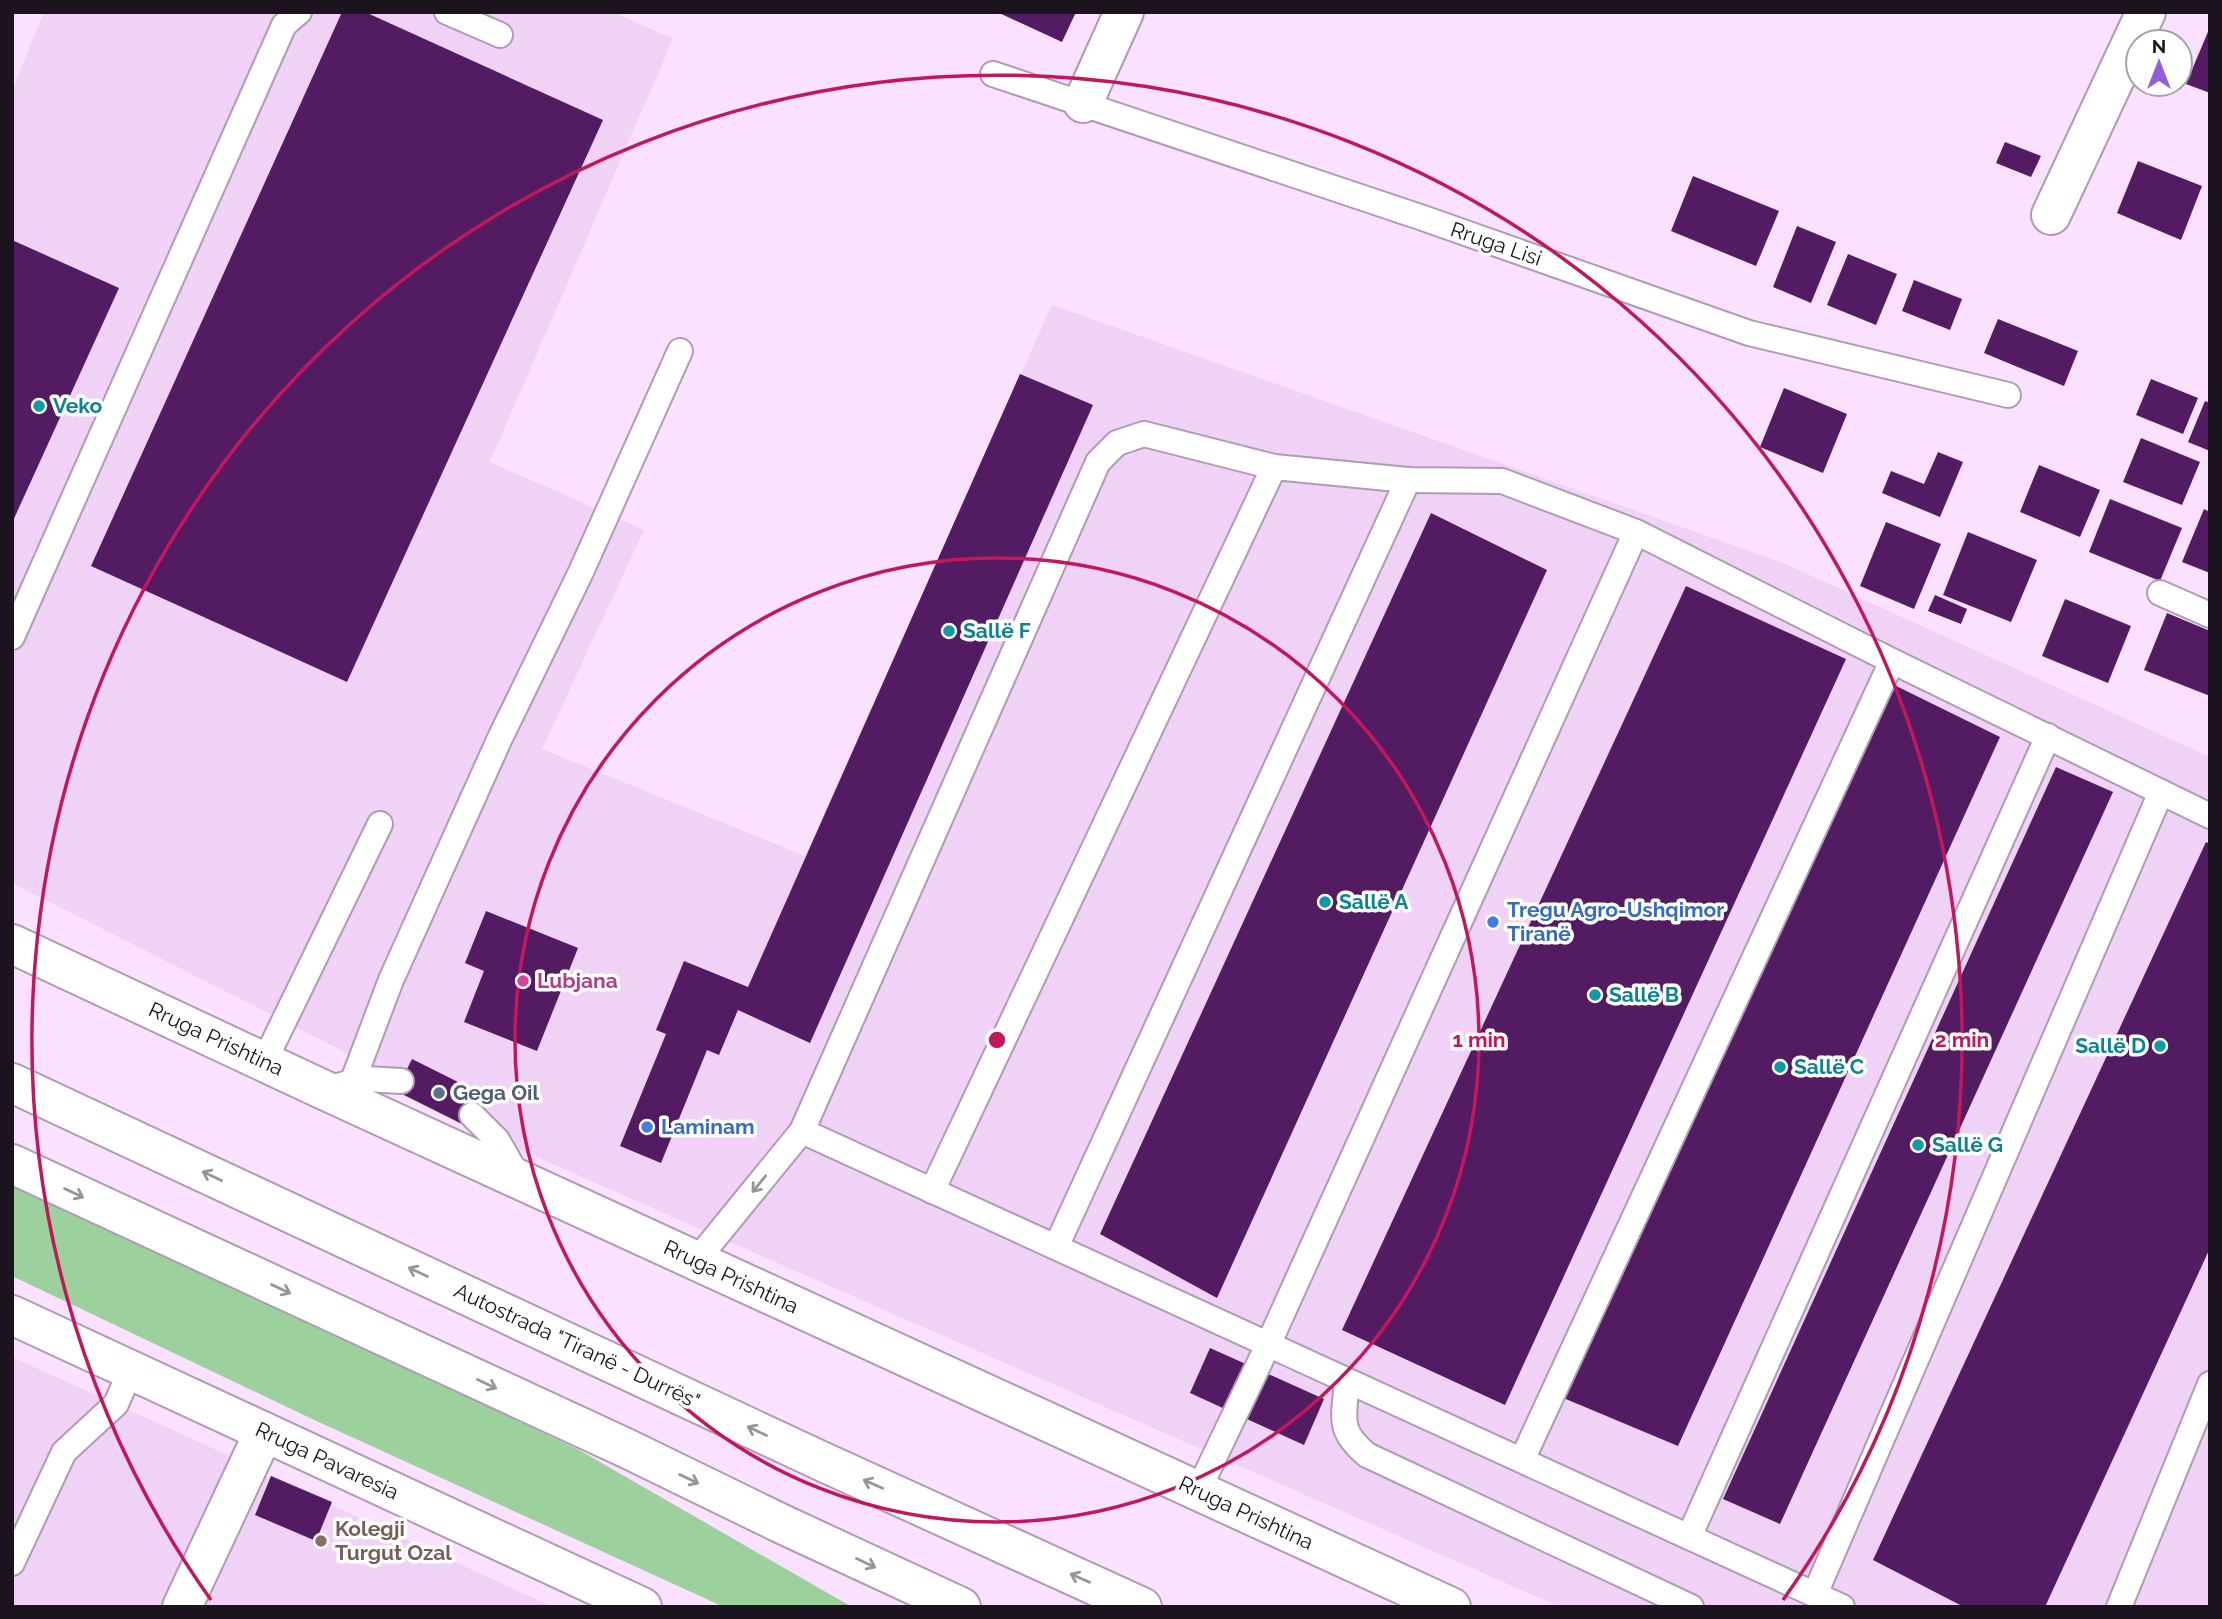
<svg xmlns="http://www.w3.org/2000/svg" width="2222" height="1619" viewBox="0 0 2222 1619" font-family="Raleway,sans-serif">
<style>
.built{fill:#efd2f6}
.green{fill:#9cd09d}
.building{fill:#531b61}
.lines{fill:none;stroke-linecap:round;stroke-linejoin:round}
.service-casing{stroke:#b09ab6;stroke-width:28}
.minor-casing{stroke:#b09ab6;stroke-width:42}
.secondary-casing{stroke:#b09ab6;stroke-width:42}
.motorway-casing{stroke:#b09ab6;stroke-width:42}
.service{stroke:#fff;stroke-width:24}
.minor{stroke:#fff;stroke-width:38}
.secondary{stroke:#fff;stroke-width:38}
.motorway{stroke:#fff;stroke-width:38}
.oneway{stroke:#989599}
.ring{fill:none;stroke:#c2185b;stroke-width:3.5}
.culture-dot{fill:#0f9aa8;stroke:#fff;stroke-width:2.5}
.shop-dot{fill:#3f7fe0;stroke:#fff;stroke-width:2.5}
.hotel-dot{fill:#d1479c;stroke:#fff;stroke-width:2.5}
.service-dot{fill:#5c6f8a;stroke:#fff;stroke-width:2.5}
.education-dot{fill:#8d6e63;stroke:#fff;stroke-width:2.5}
.labels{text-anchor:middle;stroke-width:7;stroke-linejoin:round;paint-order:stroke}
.street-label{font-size:21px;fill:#1b131d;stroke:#fff}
.culture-label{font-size:21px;font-weight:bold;fill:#0d838f;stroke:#fff;text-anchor:start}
.shop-label{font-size:21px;font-weight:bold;fill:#366cbe;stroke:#fff;text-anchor:start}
.hotel-label{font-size:21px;font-weight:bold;fill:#b23c85;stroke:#fff;text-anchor:start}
.service-label{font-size:21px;font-weight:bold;fill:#4e5e75;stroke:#fff;text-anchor:start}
.education-label{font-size:21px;font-weight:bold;fill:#785e54;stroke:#fff;text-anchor:start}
.centre{fill:#c2185b;stroke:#fff;stroke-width:3.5}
.ring-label{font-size:21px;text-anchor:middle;font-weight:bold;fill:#c2185b;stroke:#fff;stroke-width:7;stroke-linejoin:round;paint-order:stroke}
</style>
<rect width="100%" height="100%" fill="#f9e1ff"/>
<g class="built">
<polygon points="44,12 613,12 673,39 490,462 644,530 542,749 805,856 1052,305 1781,562 2210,757 2210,1607 1560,1607 466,1126 396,1091 343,1051 12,883 12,90"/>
<polygon points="12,1357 230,1456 160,1607 12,1607"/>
<polygon points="264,1474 553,1607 203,1607"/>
</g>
<polygon class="green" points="12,1185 263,1298 579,1450 852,1607 724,1607 310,1418 12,1276"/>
<g class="building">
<polygon points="342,12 365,12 603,120 347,682 91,566"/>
<polygon points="997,12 1076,12 1062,42"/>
<polygon points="2210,27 2210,93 2186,84"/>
<polygon points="2005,142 2041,156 2031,177 1996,163"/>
<polygon points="2138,161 2202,186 2181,240 2117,213"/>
<polygon points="1693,176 1779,211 1756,266 1671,231"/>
<polygon points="1797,226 1836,242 1811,303 1773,287"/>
<polygon points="12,240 119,288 12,523"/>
<polygon points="1848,254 1897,274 1876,325 1827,305"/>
<polygon points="1914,280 1962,299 1950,330 1902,311"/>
<polygon points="1998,319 2078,351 2064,386 1984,353"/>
<polygon points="1020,374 1093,405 810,1043 738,1010 719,1055 707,1050 661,1163 620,1146 666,1034 656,1030 684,961 748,987"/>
<polygon points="2151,379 2198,398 2183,434 2136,415"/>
<polygon points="1784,388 1847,414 1823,473 1760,447"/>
<polygon points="2205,401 2210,403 2210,451 2188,442"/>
<polygon points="2141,438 2200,462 2182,505 2123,482"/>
<polygon points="1938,452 1963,462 1940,517 1882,493 1891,471 1924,484"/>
<polygon points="2039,465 2100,490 2080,537 2020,512"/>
<polygon points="2110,499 2182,528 2160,581 2089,552"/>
<polygon points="2204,509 2210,512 2210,573 2182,562"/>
<polygon points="1431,513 1547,570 1217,1298 1100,1234"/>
<polygon points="1886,522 1941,544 1914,609 1860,586"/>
<polygon points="1968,532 2037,560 2011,622 1943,595"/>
<polygon points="1686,586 1846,659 1505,1405 1342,1330"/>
<polygon points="1935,595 1967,609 1961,624 1928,611"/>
<polygon points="2065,599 2131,626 2108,683 2042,656"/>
<polygon points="2167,613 2210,631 2210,696 2144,670"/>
<polygon points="1884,680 2000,737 1678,1446 1561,1397"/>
<polygon points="2056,767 2113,792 1780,1524 1723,1499"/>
<polygon points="2206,842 2210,844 2210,1248 2045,1607 1964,1607 1873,1560"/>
<polygon points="486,911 578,948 537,1051 464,1022 484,971 465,963"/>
<polygon points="412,1059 482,1094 466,1126 396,1091"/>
<polygon points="1210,1348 1324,1399 1304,1445 1190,1393"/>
<polygon points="271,1476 332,1502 316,1541 255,1515"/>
</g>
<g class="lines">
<g class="service-casing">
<g id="service">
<polyline points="447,12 500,35"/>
<polyline points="993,74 1423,218 1749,333 2008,395"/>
<polyline points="2160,593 2210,615"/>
<polyline points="12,637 284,25 299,12"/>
<polyline points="264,1062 380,824"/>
<polyline points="352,1083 391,980 500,738 580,574 680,351"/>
<polyline points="341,1085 366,1079 401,1081"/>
<polyline points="472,1115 497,1140 519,1178"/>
<polyline points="802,1131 1842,1607"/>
<polyline points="932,1191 1274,467"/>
<polyline points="1056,1247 1408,480"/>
<polyline points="696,1261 802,1131 1098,462 1117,443 1144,434 1274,467 1408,480 1502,481 1636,532 1892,661 2210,816"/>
<path d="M 1347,1382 C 1344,1418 1337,1430 1367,1455 L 1691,1607"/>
<polyline points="1522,1460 1892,661"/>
<polyline points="1198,1491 1268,1345 1636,532"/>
<polyline points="1689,1537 2048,736"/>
<polyline points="12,1563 64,1452 116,1404 131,1370"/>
<polyline points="1815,1594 2161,792"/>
<polyline points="2119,1607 2210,1384"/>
</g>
</g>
<g class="minor-casing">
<g id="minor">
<polyline points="1083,103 1124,12"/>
<polyline points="2051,215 2146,12"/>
<polyline points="182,1607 264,1432"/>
</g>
</g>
<g class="secondary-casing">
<g id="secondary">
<polyline points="12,944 324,1090 1451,1607"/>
<polyline points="12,1315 642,1607"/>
</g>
</g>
<g class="motorway-casing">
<g id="motorway">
<polyline points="12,1083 819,1460 1142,1607"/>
<polyline points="12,1164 628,1449 782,1524 961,1607"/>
</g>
</g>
<use href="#service" class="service"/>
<use href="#minor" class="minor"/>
<use href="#secondary" class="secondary"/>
<use href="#motorway" class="motorway"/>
</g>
<defs><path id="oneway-shaft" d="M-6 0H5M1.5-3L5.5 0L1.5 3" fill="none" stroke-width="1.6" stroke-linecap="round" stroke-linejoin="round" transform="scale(1.75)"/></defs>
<g class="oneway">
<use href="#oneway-shaft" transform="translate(212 1176) rotate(-155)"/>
<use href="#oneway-shaft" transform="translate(759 1184) rotate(129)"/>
<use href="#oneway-shaft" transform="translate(74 1193) rotate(25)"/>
<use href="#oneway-shaft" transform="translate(418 1272) rotate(-155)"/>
<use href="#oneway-shaft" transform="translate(281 1289) rotate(25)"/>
<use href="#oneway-shaft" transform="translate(487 1384) rotate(25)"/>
<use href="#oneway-shaft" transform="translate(757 1431) rotate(-155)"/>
<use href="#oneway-shaft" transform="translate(689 1479) rotate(26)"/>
<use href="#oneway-shaft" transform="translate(873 1484) rotate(-156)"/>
<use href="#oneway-shaft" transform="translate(866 1563) rotate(25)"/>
<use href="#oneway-shaft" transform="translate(1080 1578) rotate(-156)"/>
</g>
<g class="ring">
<circle cx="997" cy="1040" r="482"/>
<path d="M211 1600A965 965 0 1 1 1783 1600"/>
</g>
<g class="culture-dot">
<circle cx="39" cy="406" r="7"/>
<circle cx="949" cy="631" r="7"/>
<circle cx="1325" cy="902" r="7"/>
<circle cx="1595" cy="995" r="7"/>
<circle cx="2160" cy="1046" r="7"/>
<circle cx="1780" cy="1067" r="7"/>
<circle cx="1918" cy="1145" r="7"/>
</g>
<g class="shop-dot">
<circle cx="1493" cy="922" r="7"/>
<circle cx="647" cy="1127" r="7"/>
</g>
<circle class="hotel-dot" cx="523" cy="981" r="7"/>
<circle class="service-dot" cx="439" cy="1093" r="7"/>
<circle class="education-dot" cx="321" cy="1541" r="7"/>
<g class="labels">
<g class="street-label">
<text transform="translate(1496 244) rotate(19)" y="7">Rruga Lisi</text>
<text transform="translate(216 1039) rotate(25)" y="7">Rruga Prishtina</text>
<text transform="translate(731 1277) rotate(25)" y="7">Rruga Prishtina</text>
<text transform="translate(577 1346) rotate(25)" y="7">Autostrada "Tiranë - Durrës"</text>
<text transform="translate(327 1461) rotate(25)" y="7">Rruga Pavaresia</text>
<text transform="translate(1246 1513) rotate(25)" y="7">Rruga Prishtina</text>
</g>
<g class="culture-label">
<text x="53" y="413">Veko</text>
<text x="963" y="638">Sallë F</text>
<text x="1339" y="909">Sallë A</text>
<text x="1609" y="1002">Sallë B</text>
<text x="2146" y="1053" text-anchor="end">Sallë D</text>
<text x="1794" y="1074">Sallë C</text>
<text x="1932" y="1152">Sallë G</text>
</g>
<g class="shop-label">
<text x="1507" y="917">Tregu Agro-Ushqimor<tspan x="1507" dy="24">Tiranë</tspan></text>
<text x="661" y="1134">Laminam</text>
</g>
<g class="hotel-label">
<text x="537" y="988">Lubjana</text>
</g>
<g class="service-label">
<text x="453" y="1100">Gega Oil</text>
</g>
<g class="education-label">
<text x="335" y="1536">Kolegji<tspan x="335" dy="24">Turgut Ozal</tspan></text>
</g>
</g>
<circle cx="997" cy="1040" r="10" class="centre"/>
<g class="ring-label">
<text x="1479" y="1047">1 min</text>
<text x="1962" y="1047">2 min</text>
</g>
<rect width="2222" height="1619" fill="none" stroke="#1b131d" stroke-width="28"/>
<g transform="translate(2159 63)"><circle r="33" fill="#ffffff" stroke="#a4a1a5" stroke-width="2"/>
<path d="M0-5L12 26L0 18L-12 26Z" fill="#935fd7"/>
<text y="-10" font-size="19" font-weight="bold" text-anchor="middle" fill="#1b131d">N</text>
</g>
</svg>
